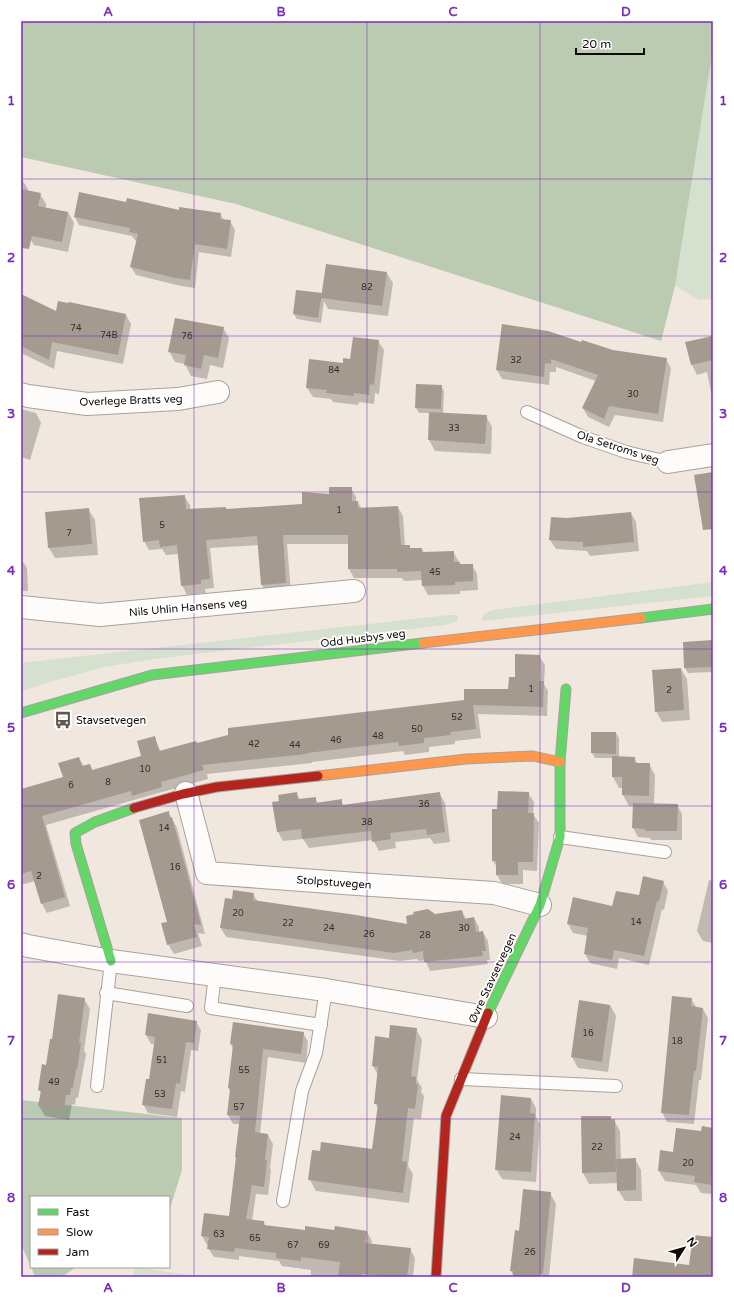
<svg xmlns="http://www.w3.org/2000/svg" width="734" height="1298" viewBox="0 0 734 1298" font-family="'Varela Round',sans-serif">
<style>
.green{fill:#d6e0ce}
.forest{fill:#bbcbb2}
.shadow{fill:#0003}
.building{fill:#a59a8f}
.lines{fill:none;stroke-linecap:round;stroke-linejoin:round}
.lane-casing{stroke:#a8a29b;stroke-width:14}
.street-casing{stroke:#a8a29b;stroke-width:24}
.fast-casing{stroke:#a8a29b;stroke-width:11}
.slow-casing{stroke:#a8a29b;stroke-width:11}
.jam-casing{stroke:#a8a29b;stroke-width:11}
.lane{stroke:#fdfcfa;stroke-width:12}
.street{stroke:#fdfcfa;stroke-width:22}
.fast{stroke:#63d668;stroke-width:9}
.slow{stroke:#ff974d;stroke-width:9}
.jam{stroke:#b3261e;stroke-width:9}
.grid{fill:none;stroke:#7b2cbf;stroke-width:1;stroke-opacity:0.55}
.labels{text-anchor:middle;stroke-width:3.5;stroke-linejoin:round;paint-order:stroke}
.number-label{font-size:9px;fill:#352f28}
.street-label{font-size:11px;fill:#100b06;stroke:#fff}
.poi-label{font-size:11px;fill:#100b06;stroke:#fff;text-anchor:start}
.neatline{fill:none;stroke:#7b2cbf;stroke-width:1.5}
.grid-label{font-size:13px;text-anchor:middle;font-weight:bold;fill:#7b2cbf}
</style>
<rect width="100%" height="100%" fill="#f0e8df"/>
<g class="green">
<polygon points="713,49 713,299 699,300 675,286"/>
<path d="M 713,582 L 713,596 L 483,621 L 482,619 C 484,613 487,612 493,610 Z"/>
<polygon points="449,615 456,615 458,617 457,621 446,625 154,659 104,667 46,683 21,692 21,663"/>
<polygon points="135,1267 202,1277 133,1277"/>
</g>
<g class="forest">
<polygon points="21,21 713,21 713,49 675,286 661,341 236,204 21,157"/>
<polygon points="21,1100 182,1118 182,1170 169,1212 169,1197 31,1197 31,1267 21,1244"/>
<polygon points="31,1267 76,1267 62,1277 35,1277"/>
</g>
<g class="shadow">
<polygon points="21,178 28,189 28,191 40,194 46,204 46,208 68,212 74,223 68,252 34,245 28,235 21,230"/>
<polygon points="127,203 180,211 220,214 224,220 230,221 235,230 231,257 199,252 195,288 181,286 136,275 131,267 137,241 135,240 132,236 79,225 75,217"/>
<polygon points="386,272 393,283 388,316 328,309 324,301 321,323 297,319 294,314 321,294"/>
<polygon points="21,295 57,312 126,315 131,324 123,364 57,351 54,369 21,353"/>
<polygon points="223,328 229,338 223,368 210,365 207,379 191,376 185,364 175,362 169,351"/>
<polygon points="713,337 713,402 707,372 697,375 692,365 686,343"/>
<polygon points="378,341 384,350 379,394 375,393 374,404 359,402 358,405 333,402 331,399 313,397 307,388 351,361"/>
<polygon points="582,343 613,351 666,359 671,368 663,422 615,415 609,427 588,417 583,408 596,381 556,367 556,372 550,372 549,385 502,379 497,370"/>
<polygon points="441,386 444,391 443,414 486,416 492,427 491,454 435,451 429,440 430,413 419,413 416,408"/>
<polygon points="21,409 36,413 41,423 30,460 21,457"/>
<polygon points="351,488 356,497 356,502 358,502 361,508 398,507 403,516 405,546 409,546 411,549 422,549 424,553 453,552 461,565 472,565 477,574 478,590 460,591 460,594 428,595 423,586 423,580 404,581 402,578 354,578 349,569 349,544 287,544 291,592 267,594 262,585 259,545 210,548 214,588 205,589 206,593 187,595 182,585 179,554 166,555 162,549 149,550 144,541 184,496 190,505 190,510 225,508 227,510 303,505"/>
<polygon points="88,509 95,520 98,555 55,558 49,548"/>
<polygon points="631,513 636,522 639,551 590,556 587,551 556,549 550,540"/>
<polygon points="21,559 27,568 28,591 21,591"/>
<polygon points="713,641 713,672 688,673 685,668 684,643"/>
<polygon points="539,656 545,665 544,684 548,691 547,716 478,714 481,738 455,741 455,744 429,747 429,752 405,755 403,751 312,762 312,763 207,774 208,779 46,825 70,906 47,913 42,904 35,881 21,885 21,790 64,778 79,758 84,767 90,765 93,771 143,756 154,737 161,752 197,744 465,701 509,690 516,678"/>
<polygon points="681,669 687,679 690,720 662,722 656,711"/>
<polygon points="592,733 616,733 619,738 619,757 634,758 638,764 649,764 655,775 654,804 677,805 682,814 682,840 651,840 650,838 638,837 633,828 634,806 629,806 623,795 623,788 619,788 613,777 613,758 595,758 592,753"/>
<polygon points="439,793 445,803 450,842 434,844 430,838 395,842 396,848 379,851 373,840 309,848 303,839 283,841 278,832 280,802 297,794 300,800 315,798 318,803 341,800 344,806"/>
<polygon points="528,793 534,802 533,814 539,823 537,871 523,870 523,884 502,884 497,875 497,867 493,861 494,838 498,810"/>
<polygon points="168,812 177,828 205,934 198,933 202,946 174,954 168,944"/>
<polygon points="709,880 713,881 713,943 703,941 697,931"/>
<polygon points="663,882 668,891 664,910 662,909 649,965 619,958 617,969 590,963 585,954 588,936 573,933 568,924 639,896"/>
<polygon points="253,894 258,902 408,925 435,915 462,911 466,919 474,918 479,927 479,933 483,932 488,941 490,960 487,960 488,964 430,971 425,960 419,961 417,959 400,961 226,937 221,928 233,900"/>
<polygon points="84,999 90,1009 84,1051 86,1054 78,1098 76,1097 75,1105 72,1104 69,1120 45,1116 39,1106 41,1093 39,1090 47,1066 53,1040"/>
<polygon points="691,999 697,1008 703,1009 708,1018 701,1080 699,1080 694,1124 667,1122 662,1112"/>
<polygon points="610,1005 616,1016 608,1072 578,1068 572,1057"/>
<polygon points="196,1022 201,1030 198,1051 191,1050 185,1092 181,1091 177,1117 148,1113 143,1104 150,1080 155,1044 151,1044 146,1035"/>
<polygon points="416,1029 422,1040 417,1080 422,1088 421,1092 424,1096 421,1119 414,1118 408,1166 413,1174 409,1203 316,1191 310,1180 321,1152 373,1150 378,1109 375,1103 378,1075 373,1066 376,1037 390,1039"/>
<polygon points="303,1033 308,1041 306,1063 268,1057 260,1134 268,1135 273,1144 270,1168 271,1170 268,1195 256,1194 252,1221 264,1222 266,1227 306,1232 367,1232 372,1241 371,1245 410,1249 415,1258 413,1277 311,1277 311,1270 282,1266 279,1261 239,1256 239,1260 214,1257 208,1248 209,1245 207,1245 202,1236 230,1217 240,1124 233,1124 228,1115 230,1091 229,1088 233,1049 231,1044"/>
<polygon points="531,1099 536,1108 536,1117 540,1124 536,1182 502,1179 496,1169"/>
<polygon points="582,1117 610,1117 613,1120 614,1120 620,1131 621,1160 635,1159 641,1170 642,1201 625,1201 618,1190 618,1183 589,1184 583,1173"/>
<polygon points="713,1129 713,1194 701,1193 696,1185 665,1181 659,1171 674,1153 702,1132"/>
<polygon points="550,1193 556,1204 549,1277 514,1277 511,1271 520,1232"/>
</g>
<g class="building">
<polygon points="21,189 41,193 38,206 68,212 62,242 32,236 29,249 21,248"/>
<polygon points="79,192 126,202 127,198 179,210 179,207 221,213 220,219 231,220 227,249 195,244 190,280 175,278 130,267 138,234 129,232 130,228 74,217"/>
<polygon points="326,264 387,272 382,306 321,298"/>
<polygon points="296,290 322,293 318,318 293,314"/>
<polygon points="21,294 56,311 58,301 68,303 69,302 126,314 118,355 52,342 49,360 21,346"/>
<polygon points="175,318 224,327 218,358 204,355 201,369 184,365 186,355 168,352"/>
<polygon points="502,324 548,331 581,342 582,340 613,350 667,358 658,414 609,406 604,419 582,408 598,375 551,359 551,364 545,363 544,377 496,370"/>
<polygon points="713,336 713,360 691,365 685,342"/>
<polygon points="353,337 379,340 374,385 370,384 369,395 354,393 354,396 326,393 327,390 306,388 309,359 343,363 343,358 350,359"/>
<polygon points="416,384 442,385 441,409 415,408"/>
<polygon points="429,412 487,415 485,444 428,440"/>
<polygon points="713,472 713,529 703,530 694,475"/>
<polygon points="329,487 352,487 352,501 358,501 358,508 398,506 401,545 410,545 410,548 422,548 422,552 454,551 454,562 460,562 460,564 473,564 473,581 455,582 455,585 422,586 421,571 397,572 397,569 348,569 348,535 283,535 286,583 261,585 257,536 206,540 210,579 201,580 201,584 181,586 177,545 160,547 159,540 143,542 139,498 185,495 186,509 226,507 226,509 302,504 302,492 329,494"/>
<polygon points="89,508 92,544 48,548 45,512"/>
<polygon points="631,512 634,542 583,547 583,542 549,540 551,517 567,518"/>
<polygon points="713,640 713,667 684,668 683,642"/>
<polygon points="515,654 540,655 539,681 544,681 543,707 473,705 476,729 450,732 451,735 424,738 424,743 399,746 398,742 307,753 307,754 202,765 204,770 161,782 162,787 132,796 131,791 42,816 65,897 41,904 31,871 21,874 21,789 63,777 58,763 79,757 82,766 90,764 92,770 141,756 137,741 155,736 159,751 196,741 197,743 228,735 228,728 464,700 464,689 508,689 509,677 515,677"/>
<polygon points="681,668 684,710 655,712 652,670"/>
<polygon points="591,732 616,732 616,754 591,753"/>
<polygon points="612,756 635,757 635,763 650,763 649,796 622,795 622,777 612,777"/>
<polygon points="498,791 529,792 528,813 534,813 533,862 518,862 518,875 496,875 496,861 492,861 492,809 497,809"/>
<polygon points="297,792 298,799 316,797 316,803 342,799 342,805 440,792 445,832 427,835 426,829 390,833 391,839 372,842 371,831 302,839 301,829 277,832 272,802 279,801 278,795"/>
<polygon points="633,803 678,804 677,831 645,831 645,829 632,828"/>
<polygon points="169,811 170,818 172,817 201,925 194,924 197,937 167,945 161,923 167,922 139,820"/>
<polygon points="643,876 664,881 659,901 657,901 644,956 614,950 612,960 584,954 588,928 567,924 573,897 612,906 616,891 639,895"/>
<polygon points="233,890 254,893 253,900 356,915 407,924 406,916 414,914 413,912 428,909 435,914 462,910 464,919 474,917 476,932 483,931 486,951 482,951 483,956 424,962 423,951 413,953 412,950 394,953 220,928 225,898 232,899"/>
<polygon points="58,994 85,998 79,1043 81,1043 77,1070 76,1069 73,1088 71,1088 70,1095 66,1095 64,1110 38,1106 41,1091 38,1090 42,1064 46,1065 50,1039 52,1039"/>
<polygon points="672,996 692,998 691,1006 703,1008 696,1071 694,1071 689,1115 661,1113"/>
<polygon points="579,1000 610,1005 602,1062 571,1057"/>
<polygon points="148,1013 197,1021 194,1043 186,1042 180,1084 176,1083 172,1109 142,1105 146,1079 149,1079 155,1037 145,1035"/>
<polygon points="233,1022 304,1032 301,1054 263,1049 255,1132 268,1134 265,1160 267,1161 264,1187 252,1185 246,1219 264,1221 264,1225 305,1230 305,1226 334,1230 335,1226 367,1231 365,1243 411,1248 407,1277 393,1277 361,1274 361,1277 338,1277 340,1262 301,1257 301,1261 276,1258 276,1253 235,1248 234,1252 207,1249 209,1237 201,1236 204,1213 229,1216 236,1157 235,1157 240,1116 227,1115 230,1089 228,1088 233,1045 230,1044"/>
<polygon points="390,1025 417,1028 411,1076 416,1077 416,1084 418,1085 415,1109 408,1108 402,1161 407,1162 403,1193 308,1180 312,1150 320,1151 321,1142 372,1149 378,1104 374,1104 378,1067 372,1066 375,1036 389,1038"/>
<polygon points="501,1095 531,1098 530,1113 535,1114 531,1172 495,1170"/>
<polygon points="581,1116 611,1116 611,1120 615,1119 616,1172 582,1173"/>
<polygon points="702,1126 713,1128 713,1167 711,1185 694,1182 695,1176 658,1171 660,1150 673,1152 676,1128 701,1131"/>
<polygon points="636,1158 636,1190 617,1191 616,1159"/>
<polygon points="523,1189 551,1192 543,1274 540,1274 540,1277 513,1277 513,1271 510,1271 515,1230 519,1231"/>
<polygon points="693,1235 713,1237 713,1277 632,1277 634,1258 689,1265"/>
</g>
<g class="lines">
<g class="lane-casing">
<g id="lane">
<polyline points="527,412 583,437 626,452 668,462"/>
<polyline points="560,837 665,852"/>
<polyline points="215,975 211,1008 321,1025"/>
<polyline points="106,993 187,1006"/>
<polyline points="461,1079 616,1086"/>
<polyline points="97,1086 111,961"/>
<polyline points="283,1201 302,1091 316,1053 326,990"/>
</g>
</g>
<g class="street-casing">
<g id="street">
<polyline points="21,394 28,396 87,404 178,399 218,392"/>
<polyline points="668,462 713,455"/>
<polyline points="21,607 100,615 354,591"/>
<polyline points="186,793 207,873 357,884 494,893 540,905"/>
<polyline points="21,944 28,946 111,961 326,990 486,1017"/>
</g>
</g>
<g class="fast-casing">
<g id="fast">
<polyline points="641,618 713,609"/>
<polyline points="21,713 152,675 423,643"/>
<polyline points="111,961 76,844 75,833 95,822 134,808"/>
<polyline points="488,1013 540,905 560,837 560,762 566,689"/>
</g>
</g>
<g class="slow-casing">
<g id="slow">
<polyline points="423,643 641,618"/>
<polyline points="318,776 466,759 533,756 560,762"/>
</g>
</g>
<g class="jam-casing">
<g id="jam">
<polyline points="134,808 183,794 217,787 318,776"/>
<polyline points="436,1277 446,1116 488,1013"/>
</g>
</g>
<use href="#lane" class="lane"/>
<use href="#street" class="street"/>
<use href="#fast" class="fast"/>
<use href="#slow" class="slow"/>
<use href="#jam" class="jam"/>
</g>
<path class="grid" d="M 194,21 L 194,1277M 367,21 L 367,1277M 540,21 L 540,1277M 21,179 L 713,179M 21,336 L 713,336M 21,492 L 713,492M 21,649 L 713,649M 21,806 L 713,806M 21,962 L 713,962M 21,1119 L 713,1119"/>
<defs>
<g id="bus-bare" transform="scale(1.38)"><path d="M-5-6H5V4H4V6H2V4H-2V6H-4V4H-5ZM-3.5-4V0h7V-4ZM-3.5 1.2v1.5H-2V1.2ZM2 1.2v1.5H3.5V1.2Z" fill="#5e5852" stroke="#fff" stroke-width="2.5" paint-order="stroke"/></g>
</defs>
<g fill-rule="evenodd">
<use href="#bus-bare" x="63" y="720"/>
</g>
<g class="labels">
<g class="number-label">
<text x="367" y="290">82</text>
<text x="76" y="331">74</text>
<text x="109" y="338">74B</text>
<text x="187" y="339">76</text>
<text x="516" y="363">32</text>
<text x="334" y="373">84</text>
<text x="633" y="397">30</text>
<text x="454" y="431">33</text>
<text x="339" y="513">1</text>
<text x="162" y="528">5</text>
<text x="69" y="536">7</text>
<text x="435" y="575">45</text>
<text x="531" y="692">1</text>
<text x="669" y="693">2</text>
<text x="457" y="720">52</text>
<text x="417" y="732">50</text>
<text x="378" y="739">48</text>
<text x="336" y="743">46</text>
<text x="254" y="747">42</text>
<text x="295" y="748">44</text>
<text x="145" y="772">10</text>
<text x="108" y="785">8</text>
<text x="71" y="788">6</text>
<text x="424" y="807">36</text>
<text x="367" y="825">38</text>
<text x="164" y="831">14</text>
<text x="175" y="870">16</text>
<text x="39" y="879">2</text>
<text x="238" y="916">20</text>
<text x="636" y="925">14</text>
<text x="288" y="926">22</text>
<text x="329" y="931">24</text>
<text x="464" y="931">30</text>
<text x="369" y="937">26</text>
<text x="425" y="938">28</text>
<text x="588" y="1036">16</text>
<text x="677" y="1044">18</text>
<text x="162" y="1063">51</text>
<text x="244" y="1073">55</text>
<text x="54" y="1085">49</text>
<text x="160" y="1097">53</text>
<text x="239" y="1110">57</text>
<text x="515" y="1140">24</text>
<text x="597" y="1150">22</text>
<text x="688" y="1166">20</text>
<text x="219" y="1237">63</text>
<text x="255" y="1241">65</text>
<text x="293" y="1248">67</text>
<text x="324" y="1248">69</text>
<text x="530" y="1255">26</text>
</g>
<g class="street-label">
<text transform="translate(131 400) rotate(-2)" y="4">Overlege Bratts veg</text>
<text transform="translate(618 447) rotate(18)" y="4">Ola Setroms veg</text>
<text transform="translate(188 607) rotate(-5)" y="4">Nils Uhlin Hansens veg</text>
<text transform="translate(363 638) rotate(-7)" y="4">Odd Husbys veg</text>
<text transform="translate(334 882) rotate(4)" y="4">Stolpstuvegen</text>
<text transform="translate(492 978) rotate(-65)" y="4">Øvre Stavsetvegen</text>
</g>
<g class="poi-label">
<text x="76" y="724">Stavsetvegen</text>
</g>
</g>
<rect width="734" height="1298" fill="none" stroke="#ffffff" stroke-width="44"/>
<rect x="30" y="1196" width="140" height="72" fill="#ffffff" stroke="#9f9d9b"/>
<rect x="38" y="1209" width="20" height="6" fill="#63d668" stroke="#9f9d9b"/>
<text x="66" y="1216" font-size="12" fill="#100b06">Fast</text>
<rect x="38" y="1229" width="20" height="6" fill="#ff974d" stroke="#9f9d9b"/>
<text x="66" y="1236" font-size="12" fill="#100b06">Slow</text>
<rect x="38" y="1249" width="20" height="6" fill="#b3261e" stroke="#9f9d9b"/>
<text x="66" y="1256" font-size="12" fill="#100b06">Jam</text>
<g transform="translate(684 1248) rotate(53)" stroke="#ffffff" stroke-width="3" paint-order="stroke">
<path d="M0-3L7 15L0 10L-7 15Z" fill="#100b06"/>
<text y="-6" font-size="11" font-weight="bold" text-anchor="middle" fill="#100b06">N</text>
</g>
<path d="M576 48v6h68v-6" fill="none" stroke="#100b06" stroke-width="2"/>
<text x="582" y="48" font-size="12" fill="#100b06" stroke="#ffffff" stroke-width="3" paint-order="stroke">20 m</text>
<rect x="22" y="22" width="690" height="1254" class="neatline"/>
<g class="grid-label">
<text x="108" y="16">A</text>
<text x="281" y="16">B</text>
<text x="453" y="16">C</text>
<text x="626" y="16">D</text>
<text x="11" y="105">1</text>
<text x="723" y="105">1</text>
<text x="11" y="262">2</text>
<text x="723" y="262">2</text>
<text x="11" y="418">3</text>
<text x="723" y="418">3</text>
<text x="11" y="575">4</text>
<text x="723" y="575">4</text>
<text x="11" y="732">5</text>
<text x="723" y="732">5</text>
<text x="11" y="889">6</text>
<text x="723" y="889">6</text>
<text x="11" y="1045">7</text>
<text x="723" y="1045">7</text>
<text x="11" y="1202">8</text>
<text x="723" y="1202">8</text>
<text x="108" y="1292">A</text>
<text x="281" y="1292">B</text>
<text x="453" y="1292">C</text>
<text x="626" y="1292">D</text>
</g>
</svg>
